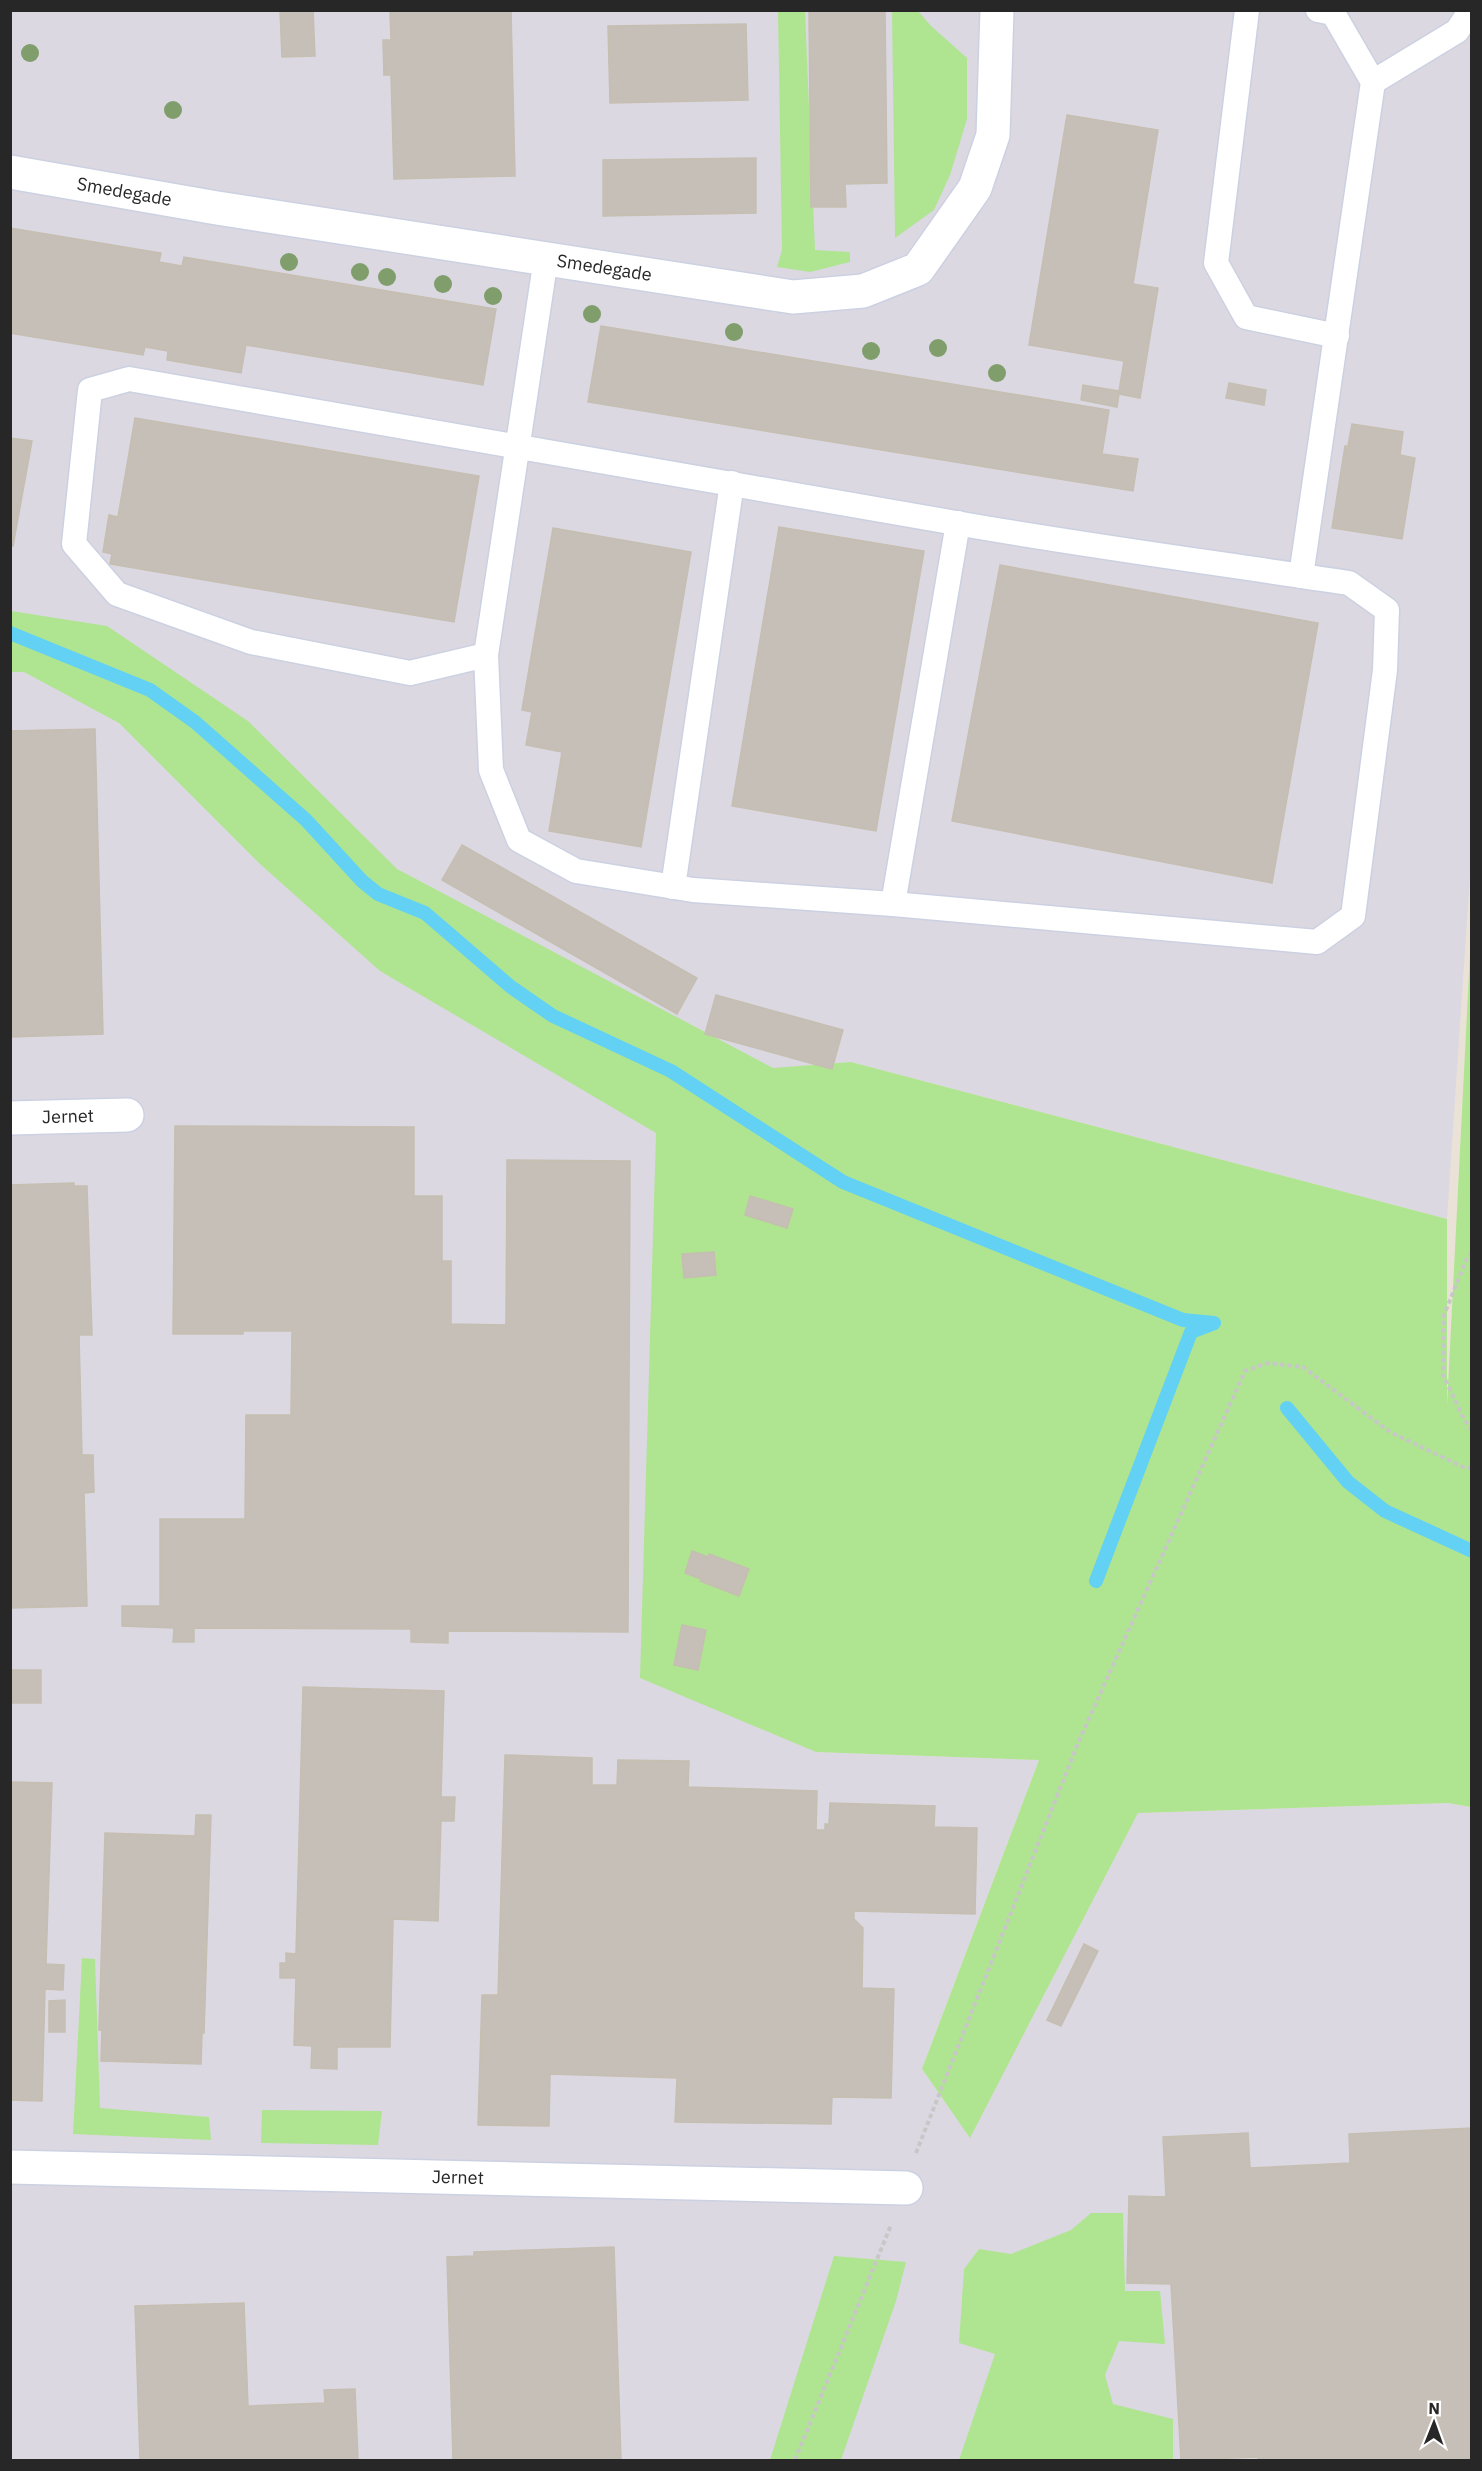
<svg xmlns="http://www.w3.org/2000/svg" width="1482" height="2471" viewBox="0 0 1482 2471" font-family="'IBM Plex Sans',sans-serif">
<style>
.industrial{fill:#dbd8e2}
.green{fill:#afe590}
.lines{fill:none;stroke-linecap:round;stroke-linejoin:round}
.stream{stroke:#63d1f4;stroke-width:14}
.building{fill:#c5bfb7;stroke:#c5beb1;stroke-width:1.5}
.service-casing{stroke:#ccd1e1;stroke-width:27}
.minor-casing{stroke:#ccd1e1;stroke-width:36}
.path{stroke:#c7c7c7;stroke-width:4;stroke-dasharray:4.5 3;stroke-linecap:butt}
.service{stroke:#fff;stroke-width:24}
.minor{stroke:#fff;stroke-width:33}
.tree{fill:#809d6c}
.labels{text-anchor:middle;stroke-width:4.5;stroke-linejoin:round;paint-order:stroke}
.street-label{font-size:18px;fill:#272727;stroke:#fff}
</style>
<rect width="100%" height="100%" fill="#ebe2d7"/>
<polygon class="industrial" points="11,11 1471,11 1472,847 1447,1219 851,1062 658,1078 816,1752 1039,1760 922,2069 970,2137 1138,1813 1448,1803 1471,1807 1471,2460 11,2460"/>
<g class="green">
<polygon points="778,11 805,11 815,250 850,252 850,262 810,272 777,267 782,250"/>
<polygon points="892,11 918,11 931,26 967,58 967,119 950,175 934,210 895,238"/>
<polygon points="11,611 107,626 248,721 397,869 773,1068 851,1062 1447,1219 1447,1406 1471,934 1471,1807 1448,1803 1138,1813 970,2138 922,2069 1039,1760 816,1752 640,1678 656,1133 380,971 260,864 119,723 24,672 11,672"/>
<polygon points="82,1958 95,1959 100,2108 209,2117 211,2140 73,2134"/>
<polygon points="262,2110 382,2111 378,2145 261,2143"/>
<polygon points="1091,2213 1123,2213 1125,2291 1160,2291 1165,2344 1119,2341 1105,2375 1113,2404 1173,2419 1173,2460 959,2460 995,2354 959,2343 964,2269 979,2249 1011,2254 1071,2230"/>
<polygon points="834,2256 906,2262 896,2301 841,2460 770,2460"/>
</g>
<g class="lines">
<g class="stream">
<polyline points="10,633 150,690 195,722 306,820 362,881 378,894 425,913 511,987 553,1016 671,1071 843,1182 1183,1320 1214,1323"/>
<polyline points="1287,1408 1348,1482 1385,1511 1472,1551"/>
<polyline points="1096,1581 1191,1332 1212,1324"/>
</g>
</g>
<g class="building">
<polygon points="280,10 313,10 315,56 282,57"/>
<polygon points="390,10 511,10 515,176 394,179 391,75 384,75 383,40 391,40"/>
<polygon points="809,10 885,10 887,183 845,184 846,207 811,207"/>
<polygon points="746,24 748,100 610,103 608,26"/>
<polygon points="1067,115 1158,130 1133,284 1158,288 1140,398 1119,394 1117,407 1081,400 1083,385 1119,391 1124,361 1029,345"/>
<polygon points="756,158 756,213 603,216 603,160"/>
<polygon points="10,228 161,253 159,262 182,266 184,257 496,309 483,385 246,345 241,373 167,360 168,351 145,347 143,355 10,333"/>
<polygon points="601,326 1109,410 1102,454 1138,459 1133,491 588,402"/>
<polygon points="1229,383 1266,390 1264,405 1226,398"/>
<polygon points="135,418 479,476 454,622 110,564 112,554 103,552 109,515 118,517"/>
<polygon points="1352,424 1403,432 1400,455 1415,458 1402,539 1332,528 1345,446 1348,446"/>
<polygon points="10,438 32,441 13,546 10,546"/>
<polygon points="779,527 924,551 876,831 732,806"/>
<polygon points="553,528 691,552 641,847 549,831 562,752 526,745 532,712 522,710"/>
<polygon points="1000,565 1318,623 1272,883 952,821"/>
<polygon points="95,729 103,1034 10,1037 10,731"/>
<polygon points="462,845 697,978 677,1014 442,880"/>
<polygon points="716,995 843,1030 832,1069 705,1034"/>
<polygon points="175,1126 414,1127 414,1196 442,1196 442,1261 451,1261 451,1324 506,1325 507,1160 630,1161 628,1632 448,1631 448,1643 411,1642 411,1629 194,1628 194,1642 173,1642 174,1628 122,1626 122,1606 160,1606 160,1519 245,1519 246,1415 291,1415 292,1331 243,1331 243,1334 173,1334"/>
<polygon points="74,1183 74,1186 87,1186 92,1335 79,1335 82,1455 93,1455 94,1492 84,1493 87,1606 10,1608 10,1185"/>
<polygon points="750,1196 793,1209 787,1228 745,1215"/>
<polygon points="714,1252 716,1275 684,1278 682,1254"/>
<polygon points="692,1551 708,1557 709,1554 749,1569 739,1596 700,1581 701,1579 685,1573"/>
<polygon points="682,1625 706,1630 698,1670 674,1665"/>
<rect x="10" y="1670" width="31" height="33"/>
<polygon points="303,1687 444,1691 441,1797 455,1797 454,1821 441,1821 438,1921 393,1919 390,2047 337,2047 337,2069 311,2068 312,2046 294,2045 296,1978 280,1978 280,1963 286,1963 286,1953 296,1954"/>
<polygon points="505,1755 592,1758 592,1785 617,1785 618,1760 689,1761 688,1787 817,1791 816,1830 825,1830 825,1824 829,1824 830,1803 935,1806 934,1827 977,1828 975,1914 854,1911 854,1919 863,1928 862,1988 894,1989 891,2098 832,2097 831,2124 675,2122 677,2078 550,2074 549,2126 478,2125 482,1995 498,1995"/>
<polygon points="10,1782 52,1783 46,1964 64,1965 63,1990 45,1989 42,2101 10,2100"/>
<polygon points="196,1815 211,1815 204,2033 202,2033 201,2064 101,2061 102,2030 99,2030 105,1833 195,1836"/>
<polygon points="1084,1944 1098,1951 1061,2026 1047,2020"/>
<polygon points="65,2000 65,2032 49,2032 49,2001"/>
<polygon points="1472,2128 1472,2460 1258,2460 1258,2457 1181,2460 1171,2284 1127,2283 1129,2196 1166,2197 1163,2137 1248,2133 1250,2168 1350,2163 1349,2134"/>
<polygon points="614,2247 621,2460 453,2460 447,2257 474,2256 474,2252"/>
<polygon points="244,2303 248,2406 325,2403 324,2390 355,2389 358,2460 140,2460 135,2306"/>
</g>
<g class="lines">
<g class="service-casing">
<g id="service">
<polyline points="1247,10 1216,263 1246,317 1337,336"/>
<polyline points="1373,82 1457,31 1471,10"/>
<polyline points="1301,576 1373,82 1333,13 1318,10"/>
<path d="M 486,655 L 491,770 L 519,840 L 576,871 L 693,890 L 893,904 L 1317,942 L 1353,916 L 1385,670 L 1387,610 L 1349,583 C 1218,563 1086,546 956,523 C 680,475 405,427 129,379 L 90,390 L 74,544 L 117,594 L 251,642 L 410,673 L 486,655 L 546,258"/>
<polyline points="673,887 732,483"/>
<polyline points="893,904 958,523"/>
</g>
</g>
<g class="minor-casing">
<g id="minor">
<path id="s1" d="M 10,172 L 217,208 L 793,297 L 863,291 L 918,269 L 975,188 L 993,135 L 997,10"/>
<path id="s2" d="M 10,1118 L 127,1115"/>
<path id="s3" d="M 10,2167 L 906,2188"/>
</g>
</g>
<g class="path">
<polyline points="1472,1252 1467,1258 1444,1315 1443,1375 1464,1419 1472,1431"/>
<polyline points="916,2153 1078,1743 1245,1371 1267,1363 1303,1367 1390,1432 1463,1467 1472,1468"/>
<polyline points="795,2460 891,2225"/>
</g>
<use href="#service" class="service"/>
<use href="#minor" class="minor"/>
</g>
<g class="tree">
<circle cx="30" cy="53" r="9"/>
<circle cx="173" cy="110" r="9"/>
<circle cx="289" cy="262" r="9"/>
<circle cx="360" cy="272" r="9"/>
<circle cx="387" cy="277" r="9"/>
<circle cx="443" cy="284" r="9"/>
<circle cx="493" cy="296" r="9"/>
<circle cx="592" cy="314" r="9"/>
<circle cx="734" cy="332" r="9"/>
<circle cx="938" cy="348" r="9"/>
<circle cx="871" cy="351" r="9"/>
<circle cx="997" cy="373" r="9"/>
</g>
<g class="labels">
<g class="street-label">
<text dy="6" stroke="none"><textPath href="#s1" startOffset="116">Smedegade</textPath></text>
<text dy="6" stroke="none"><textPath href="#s1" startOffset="602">Smedegade</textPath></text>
<text dy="6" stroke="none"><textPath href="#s2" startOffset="58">Jernet</textPath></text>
<text dy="6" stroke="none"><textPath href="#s3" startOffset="448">Jernet</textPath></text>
</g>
</g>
<rect width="1482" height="2471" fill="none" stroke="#272727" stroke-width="24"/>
<g transform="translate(1434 2423) rotate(1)" stroke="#ffffff" stroke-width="4.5" paint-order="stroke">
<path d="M0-4.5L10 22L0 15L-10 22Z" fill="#272727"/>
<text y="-9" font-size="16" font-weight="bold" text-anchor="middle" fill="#272727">N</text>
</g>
</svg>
